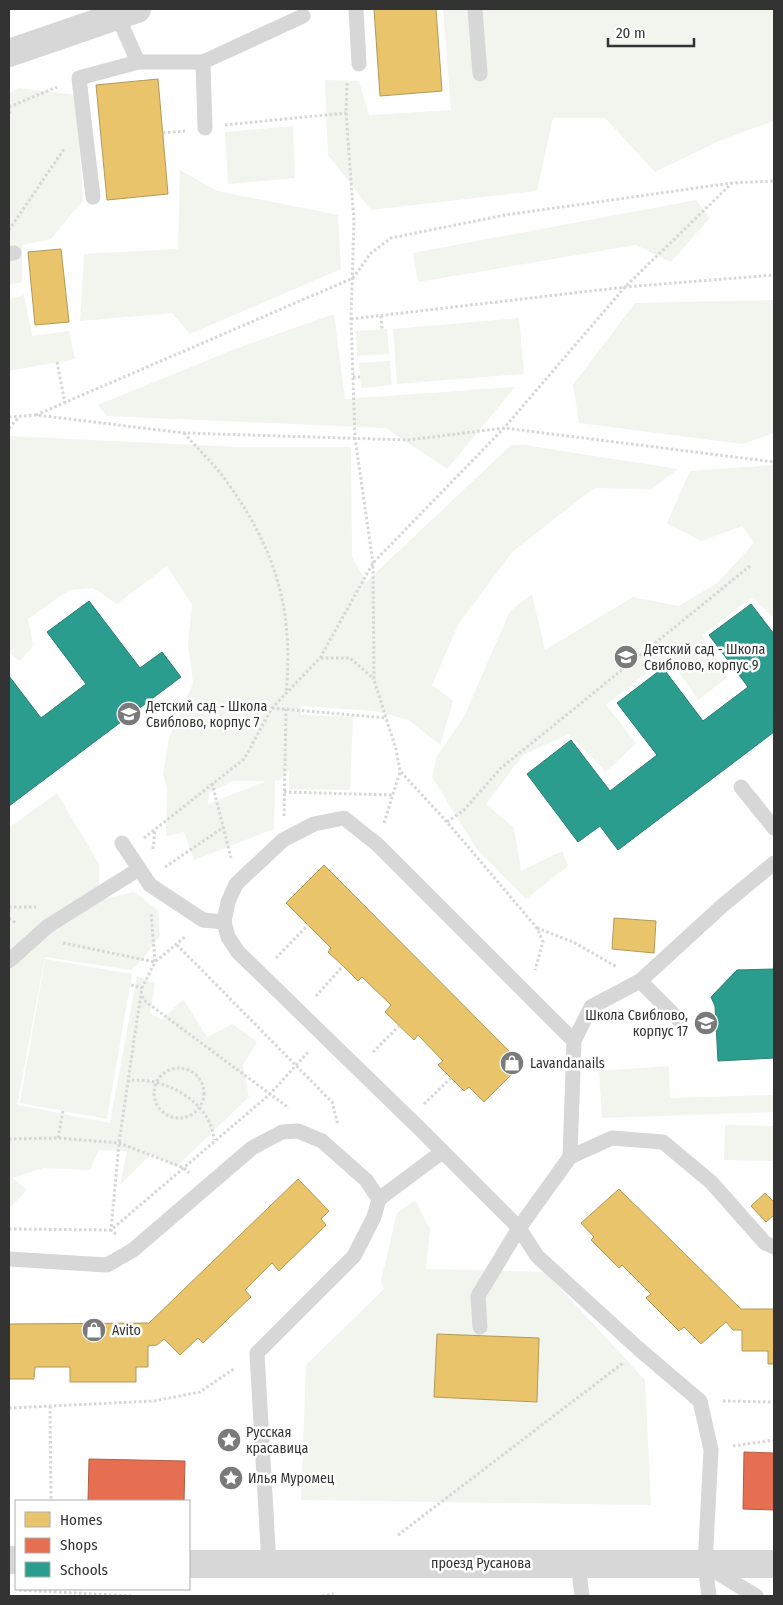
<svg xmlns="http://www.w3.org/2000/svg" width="783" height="1605" viewBox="0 0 783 1605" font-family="'Fira Sans Condensed',sans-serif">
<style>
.green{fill:#f1f5ed;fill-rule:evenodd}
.homes{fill:#e9c46a;stroke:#b2985a}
.shops{fill:#e76f51;stroke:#b15d48}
.schools{fill:#2a9d8f;stroke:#2d7d73}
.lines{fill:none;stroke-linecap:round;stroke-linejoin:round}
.path{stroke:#d6d6d6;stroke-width:3;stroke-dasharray:2.5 2.5;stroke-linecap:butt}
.lane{stroke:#d7d7d7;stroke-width:15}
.street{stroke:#d7d7d7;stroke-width:28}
.labels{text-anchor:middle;stroke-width:5;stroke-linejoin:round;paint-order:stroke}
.poi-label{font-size:14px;fill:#333;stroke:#fff;text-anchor:start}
.street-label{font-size:14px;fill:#333;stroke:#fff}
</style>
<rect width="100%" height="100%" fill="#fff"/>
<g class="green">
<polygon points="443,9 774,9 774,121 721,140 655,172 605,118 553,118 537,191 371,210 328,155 325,80 359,81 369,115 451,110"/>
<polygon points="19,88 76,95 83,200 51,239 22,245 22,282 9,285 9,93"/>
<polygon points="293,126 295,178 228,184 225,132"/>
<polygon points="180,170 217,191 338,215 341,269 190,334 172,313 80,321 84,254 178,249"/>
<polygon points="696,200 710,218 671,262 636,245 418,282 413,253"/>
<polygon points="24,295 32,336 69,331 75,359 9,371 9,299"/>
<polygon points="774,300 774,433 743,444 579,423 573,385 635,303"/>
<polygon points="334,314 345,399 515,387 447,469 386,428 107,416 98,405 235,349"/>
<polygon points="519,318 524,374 397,384 393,329"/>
<polygon points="387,329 389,354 357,356 356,331"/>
<polygon points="390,361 392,385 361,388 359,363"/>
<path d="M 9,436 L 238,447 L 351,447 L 352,557 L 366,582 L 511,445 L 524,445 L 678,469 L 651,489 L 594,488 L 512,552 L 458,625 L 432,685 L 453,701 L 440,745 L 409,720 L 375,711 L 301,706 L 301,715 L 353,717 L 350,790 L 289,789 L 289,770 L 280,780 L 275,781 L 274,829 L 194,860 L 184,832 L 166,836 L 167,788 L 163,774 L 169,738 L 193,683 L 188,644 L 192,605 L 167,566 L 117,604 L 93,588 L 69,590 L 28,619 L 33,646 L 20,661 L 9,652 ZM 233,781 L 266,781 L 208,804 L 209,793 Z"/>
<polygon points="774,465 774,618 752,597 702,635 728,677 698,700 668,656 606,705 636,743 606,772 569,734 523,755 486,804 514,828 521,871 562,851 568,866 526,899 476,848 432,777 437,756 463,719 510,611 532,594 545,650 633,597 679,606 717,583 754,543 742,526 701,541 667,523 690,471"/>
<polygon points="57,793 99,864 99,892 105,899 134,892 158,910 160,936 142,960 131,970 45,957 17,1105 110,1123 137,976 155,983 150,1013 162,1020 183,999 207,1037 232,1024 257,1042 243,1065 249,1097 176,1167 151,1154 120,1185 127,1151 99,1150 90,1170 43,1168 13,1178 27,1190 9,1209 9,828"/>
<polygon points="45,959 132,974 107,1119 20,1103"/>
<polygon points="669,1066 670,1098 774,1095 774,1112 602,1118 599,1071"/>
<polygon points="725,1125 774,1126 774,1161 724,1160"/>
<polygon points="415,1200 430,1229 426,1269 545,1272 645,1380 651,1505 301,1500 306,1365 384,1289 381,1281 397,1213"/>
</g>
<g class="homes">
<polygon points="374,9 436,9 442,91 380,96"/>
<polygon points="158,79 168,194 107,200 96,85"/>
<polygon points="61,249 69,322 35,325 28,252"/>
<polygon points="324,865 522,1064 484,1102 469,1087 464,1091 438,1065 443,1061 418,1035 414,1040 385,1012 391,1005 362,977 358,981 343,966 328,952 331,948 286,903"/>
<polygon points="614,918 656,921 654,953 612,949"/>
<polygon points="298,1179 329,1211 321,1219 326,1225 279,1271 272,1263 245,1290 251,1297 203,1343 198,1338 180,1355 164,1339 157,1345 148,1346 148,1367 136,1367 136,1382 70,1382 70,1367 35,1367 34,1379 9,1379 9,1324 149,1323"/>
<polygon points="619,1189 741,1309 774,1309 774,1364 768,1364 768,1351 742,1351 742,1330 733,1330 726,1322 701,1344 684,1327 679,1331 646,1298 651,1294 622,1265 619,1268 591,1240 594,1237 581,1223"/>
<polygon points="765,1193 774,1202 774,1215 766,1222 751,1206"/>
<polygon points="437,1334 539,1338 537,1402 434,1397"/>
</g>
<g class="shops">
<polygon points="744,1452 774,1453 774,1510 743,1509"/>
<polygon points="89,1459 185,1461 184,1501 88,1501"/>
</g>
<g class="schools">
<polygon points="89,601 140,668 162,652 181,677 9,806 9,676 41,718 86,684 47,632"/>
<polygon points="751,604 774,634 774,732 618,850 600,826 578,842 527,774 571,740 610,791 657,755 617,703 663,668 703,721 748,687 709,635"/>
<polygon points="774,969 774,1058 718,1061 715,1006 711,997 737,970"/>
</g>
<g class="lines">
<g class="path">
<polyline points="347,83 346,113 354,221 351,319 355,438 373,563 374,680 396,749 400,771 447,822 537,928 543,942 535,970"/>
<polyline points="9,107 57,87"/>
<polyline points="9,111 10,114"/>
<polyline points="225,125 346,113"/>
<polyline points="163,133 185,131"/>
<polyline points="9,230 64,149"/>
<polyline points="381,316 382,329"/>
<polyline points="351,319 625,287 774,275"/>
<polyline points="57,362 65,403"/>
<polyline points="353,377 360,377"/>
<polyline points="36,415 353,278 371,253 391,238 505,215 732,183 774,181"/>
<polyline points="9,417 36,415 184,433 408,440 504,428 774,462"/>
<polyline points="9,428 19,417"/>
<path d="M 184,433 C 198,449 215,465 227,482 C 276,550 294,610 286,694"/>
<polyline points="321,658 350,658 374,679"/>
<polyline points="272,708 387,718"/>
<polyline points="212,783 231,858"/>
<polyline points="284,792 393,795"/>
<polyline points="284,816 286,709"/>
<polyline points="447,822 464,810 501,768 750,566"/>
<polyline points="384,823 400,772"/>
<polyline points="144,838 244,759 272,708 320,658 373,563 504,428 625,287 732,183"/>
<polyline points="153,849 155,829"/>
<polyline points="165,867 224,827"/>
<polyline points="9,907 36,907"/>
<polyline points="9,918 17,924"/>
<polyline points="537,928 573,942 617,967"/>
<polyline points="63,943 155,962 186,936"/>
<polyline points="177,945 332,1102 338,1125"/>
<polyline points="276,958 308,925"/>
<polyline points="131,985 142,988"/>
<polyline points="142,996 146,1002 289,1108"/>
<polyline points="316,996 343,966"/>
<polyline points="373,1052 399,1026"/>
<circle cx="179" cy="1093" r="25"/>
<path d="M 127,1081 C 162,1075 211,1101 214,1140"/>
<polyline points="424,1104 451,1078"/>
<polyline points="58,1138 63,1111"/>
<polyline points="9,1139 58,1138 119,1143 184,1168 189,1173"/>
<polyline points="9,1229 111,1230 270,1094 309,1051"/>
<polyline points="116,1234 111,1230 119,1143 134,1040 142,988 155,962 151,913"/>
<polyline points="723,1401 774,1402"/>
<polyline points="50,1406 51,1501"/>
<polyline points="9,1408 154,1401 200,1392 235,1368"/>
<polyline points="733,1446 774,1440"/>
<polyline points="398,1535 623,1363"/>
<polyline points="19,1590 131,1596"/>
<polyline points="322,1596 334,1594"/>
</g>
<g class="lane">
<polyline points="356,9 359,64"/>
<polyline points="475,9 480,74"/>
<polyline points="118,17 138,62 203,62 205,128"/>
<polyline points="203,62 303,16"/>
<polyline points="93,197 79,78 138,62"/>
<polyline points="9,254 14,253"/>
<polyline points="741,787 774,828"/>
<polyline points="122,843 150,885 203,920 224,922 228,937 238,952 419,1128 519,1228 537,1256 640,1350 700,1401 711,1450 705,1565 709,1596"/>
<polyline points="224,922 228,902 236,884 283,840 314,824 344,818 378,845 574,1041"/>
<polyline points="9,961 48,926 139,869"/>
<polyline points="640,981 680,1021"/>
<polyline points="570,1157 574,1041 591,1007 640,981 722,906 774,863"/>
<polyline points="379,1199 442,1152"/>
<polyline points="9,1259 107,1265 133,1250 252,1148 282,1132 298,1131 322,1141 366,1180 379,1199 374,1217 354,1256 257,1353 269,1565"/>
<polyline points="480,1327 478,1296 519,1228 570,1157 612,1138 663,1142 711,1182 765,1243 774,1247"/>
<polyline points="578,1563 582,1596"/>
<polyline points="708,1567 756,1596"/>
</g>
<g class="street">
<polyline points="9,53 137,9"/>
<polyline points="9,1560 16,1560"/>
<polyline points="189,1564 774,1564"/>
</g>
</g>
<defs>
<g id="school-disc" transform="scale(1.25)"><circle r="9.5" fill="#7a7a7a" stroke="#fff"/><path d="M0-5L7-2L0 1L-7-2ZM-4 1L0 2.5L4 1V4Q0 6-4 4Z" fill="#fff"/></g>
<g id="shop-disc" transform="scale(1.25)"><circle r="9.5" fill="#7a7a7a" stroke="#fff"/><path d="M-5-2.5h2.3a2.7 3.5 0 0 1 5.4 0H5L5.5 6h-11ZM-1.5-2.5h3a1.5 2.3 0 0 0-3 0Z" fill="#fff"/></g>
<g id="sight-disc" transform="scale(1.25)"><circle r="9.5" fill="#7a7a7a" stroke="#fff"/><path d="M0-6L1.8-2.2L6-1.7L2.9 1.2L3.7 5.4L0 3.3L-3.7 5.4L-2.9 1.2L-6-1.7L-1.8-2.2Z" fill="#fff"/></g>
</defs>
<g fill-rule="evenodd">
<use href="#school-disc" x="626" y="657"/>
<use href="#school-disc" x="129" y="714"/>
<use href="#school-disc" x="706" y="1023"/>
<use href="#shop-disc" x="512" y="1063"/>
<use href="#shop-disc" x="94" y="1330"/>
<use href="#sight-disc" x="229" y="1440"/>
<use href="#sight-disc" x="231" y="1478"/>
</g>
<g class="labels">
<g class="poi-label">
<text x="644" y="654">Детский сад - Школа<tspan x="644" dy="16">Свиблово, корпус 9</tspan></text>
<text x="146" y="711">Детский сад - Школа<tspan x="146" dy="16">Свиблово, корпус 7</tspan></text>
<text x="688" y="1020" text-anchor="end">Школа Свиблово,<tspan x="688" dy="16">корпус 17</tspan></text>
<text x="530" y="1068">Lavandanails</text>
<text x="112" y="1335">Avito</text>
<text x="246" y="1437">Русская<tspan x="246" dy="16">красавица</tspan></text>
<text x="248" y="1483">Илья Муромец</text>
</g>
<g class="street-label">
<text x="481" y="1568">проезд Русанова</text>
</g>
</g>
<rect width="783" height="1605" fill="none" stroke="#333333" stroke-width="20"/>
<rect x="15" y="1500" width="175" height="90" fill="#ffffff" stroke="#adadad"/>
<rect x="25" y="1512" width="25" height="15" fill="#e9c46a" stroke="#adadad"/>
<text x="60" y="1525" font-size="15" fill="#333333">Homes</text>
<rect x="25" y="1538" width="25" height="15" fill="#e76f51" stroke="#adadad"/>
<text x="60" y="1550" font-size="15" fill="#333333">Shops</text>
<rect x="25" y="1562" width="25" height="15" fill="#2a9d8f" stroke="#adadad"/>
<text x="60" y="1575" font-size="15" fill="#333333">Schools</text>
<path d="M608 38v8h86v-8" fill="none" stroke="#333333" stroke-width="2.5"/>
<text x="616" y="38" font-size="15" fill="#333333" stroke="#ffffff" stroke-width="4" paint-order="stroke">20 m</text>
</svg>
